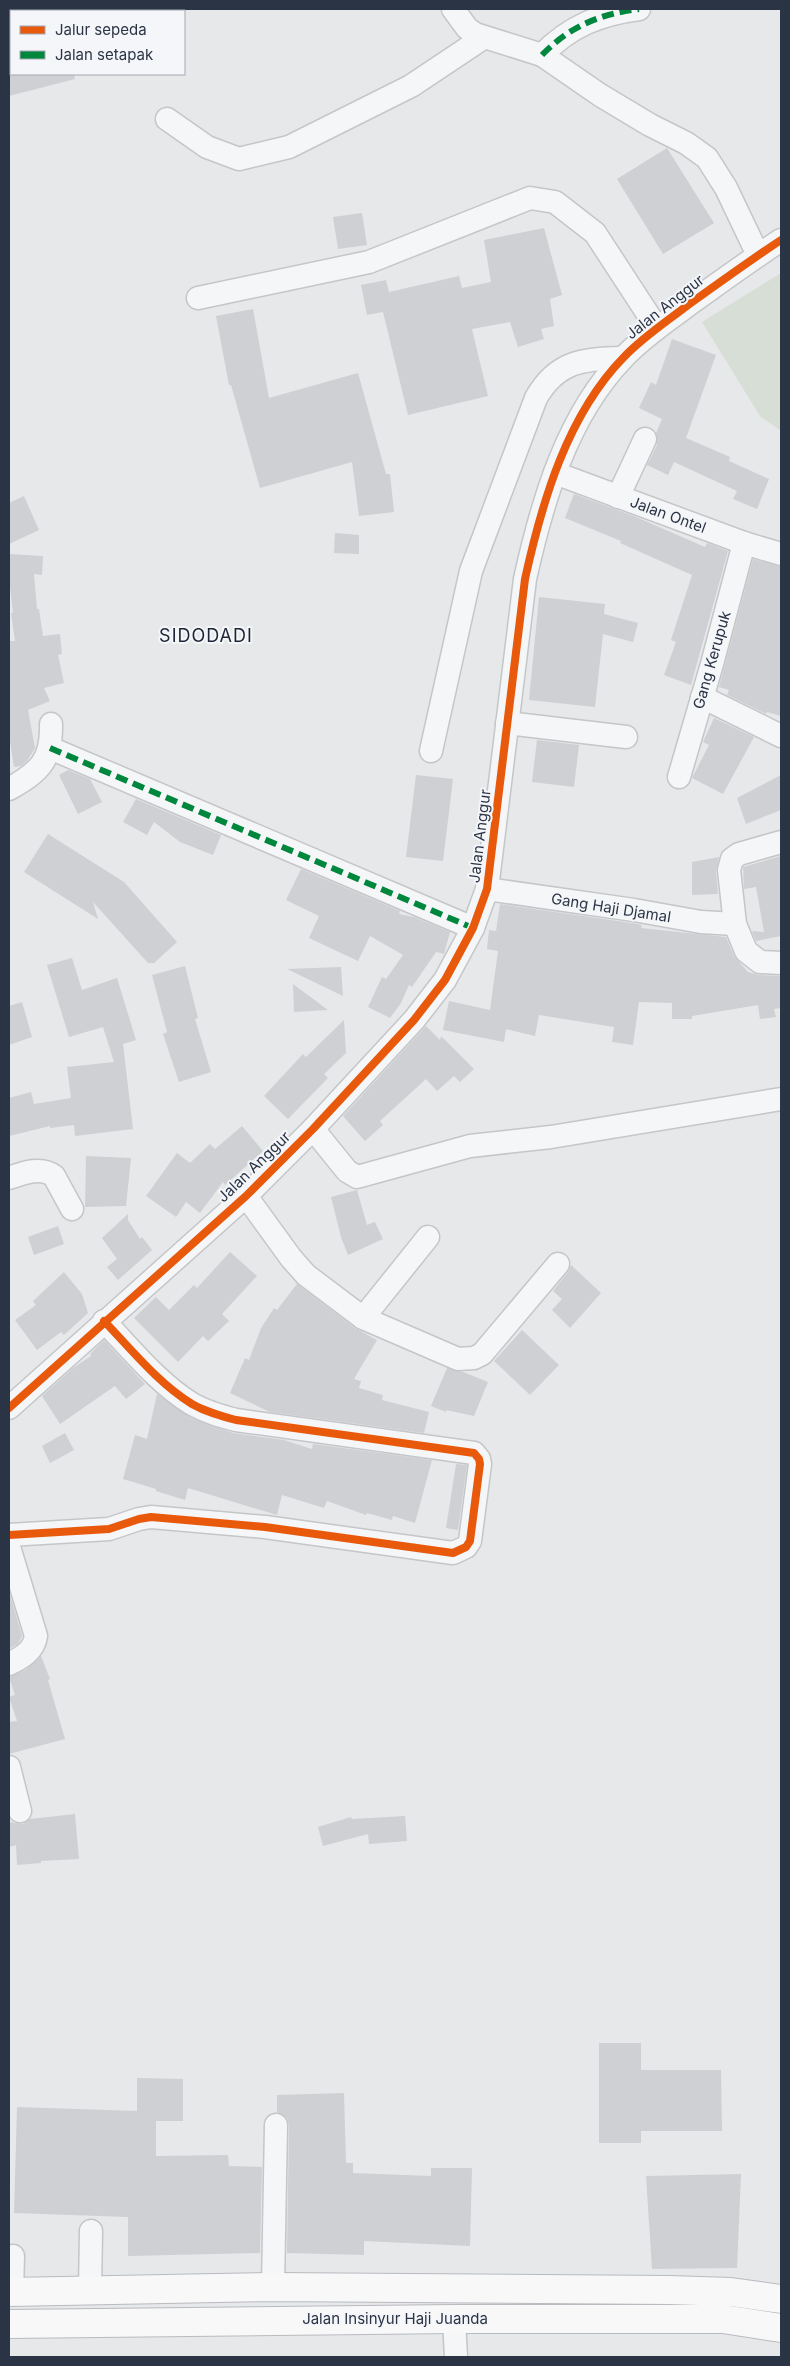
<svg xmlns="http://www.w3.org/2000/svg" width="790" height="2366" viewBox="0 0 790 2366" font-family="Inter,sans-serif">
<style>
.green{fill:#d6ded6}
.building{fill:#ced0d3}
.lines{fill:none;stroke-linecap:round;stroke-linejoin:round}
.minor-casing{stroke:#c4c6c8;stroke-width:25}
.highway-casing{stroke:#b8bbbf;stroke-width:30}
.minor{stroke:#f5f6f7;stroke-width:22}
.highway{stroke:#f8f8f8;stroke-width:28}
.quiet{stroke:#00873e;stroke-width:6;stroke-dasharray:12 6;stroke-linecap:butt}
.cycleway-casing{stroke:#f4f6f9;stroke-width:11}
.cycleway{stroke:#e8590c;stroke-width:8}
.labels{text-anchor:middle;stroke-width:4;stroke-linejoin:round;paint-order:stroke}
.street-label{font-size:15px;fill:#2b3445;stroke:#f4f6f9}
.quarter-label{font-size:18px;letter-spacing:1px;fill:#1d2536;stroke:#f4f6f9}
</style>
<rect width="100%" height="100%" fill="#e6e8ea"/>
<polygon class="green" points="781,273 781,431 760,416 702,322"/>
<g class="building">
<polygon points="9,74 74,74 75,79 9,96"/>
<polygon points="667,148 714,223 663,254 617,179"/>
<polygon points="362,213 367,245 338,249 333,217"/>
<polygon points="544,228 562,295 550,299 554,326 541,329 544,339 518,347 510,322 472,329 488,396 408,415 383,312 367,315 361,285 386,280 389,292 459,276 462,288 491,282 484,240"/>
<polygon points="253,309 269,398 358,373 386,474 390,474 394,512 359,516 352,462 260,488 231,385 229,385 216,316"/>
<polygon points="672,339 716,355 686,438 730,457 729,461 769,479 757,509 733,499 737,491 674,462 668,475 647,465 657,445 656,433 662,419 639,408 651,382 656,385"/>
<polygon points="574,494 636,517 705,547 707,543 728,551 691,685 664,675 676,642 671,640 692,575 620,543 621,541 565,518"/>
<polygon points="24,496 39,530 9,544 9,503"/>
<polygon points="335,533 359,535 359,554 334,553"/>
<polygon points="9,554 43,556 42,575 34,574 37,609 39,609 43,636 60,634 62,654 58,655 64,683 44,688 50,701 28,710 35,748 27,761 21,766 14,767 9,735 9,641 15,641 11,613 13,613 9,577"/>
<polygon points="753,559 781,567 781,716 767,712 766,714 727,695 729,690 719,687"/>
<polygon points="539,597 605,604 604,614 638,623 633,642 603,634 595,707 529,700"/>
<polygon points="714,718 754,737 723,794 692,778 709,745 703,742"/>
<polygon points="537,740 579,745 574,787 532,782"/>
<polygon points="68,770 90,779 102,802 78,814 59,775"/>
<polygon points="416,775 453,779 443,861 406,857"/>
<polygon points="781,775 781,810 746,824 737,798"/>
<polygon points="136,799 221,835 213,855 180,842 154,822 147,835 123,822"/>
<polygon points="48,834 124,882 177,942 154,963 148,963 93,902 98,919 24,872"/>
<polygon points="781,856 781,936 756,941 752,931 764,932 756,887 744,889 743,867"/>
<polygon points="719,857 716,871 718,894 692,895 692,862"/>
<polygon points="301,869 400,911 399,914 414,917 450,932 444,954 436,952 412,987 409,985 401,1003 390,1018 368,1007 382,977 386,979 403,955 370,936 358,961 309,938 319,916 286,900"/>
<polygon points="500,904 632,923 642,925 641,928 726,937 734,956 748,972 759,975 781,976 781,1008 774,1009 776,1017 760,1019 758,1005 692,1016 692,1019 672,1019 672,1003 639,1002 633,1045 612,1042 614,1027 539,1015 535,1036 506,1029 504,1042 443,1030 449,1001 490,1010 498,951 487,949 489,930 496,931"/>
<polygon points="72,958 82,990 117,978 136,1040 123,1044 133,1129 75,1136 74,1125 50,1128 50,1126 9,1136 9,1098 31,1092 34,1104 71,1098 67,1067 114,1062 103,1027 69,1037 47,965"/>
<polygon points="185,966 198,1018 195,1019 211,1072 179,1082 163,1034 167,1032 152,975"/>
<polygon points="341,967 343,996 287,969"/>
<polygon points="293,984 328,1010 294,1012"/>
<polygon points="22,1002 32,1037 9,1045 9,1006"/>
<polygon points="344,1020 346,1053 324,1074 328,1078 288,1119 264,1096 303,1054 306,1057"/>
<polygon points="426,1026 440,1040 441,1036 474,1069 460,1082 454,1076 437,1091 426,1079 380,1121 383,1125 365,1141 343,1116"/>
<polygon points="242,1126 263,1151 225,1185 223,1182 200,1213 186,1202 176,1217 146,1196 177,1153 190,1163 210,1144 215,1149"/>
<polygon points="86,1156 131,1158 126,1206 85,1207"/>
<polygon points="357,1190 367,1225 375,1222 383,1239 348,1255 341,1237 331,1197"/>
<polygon points="128,1214 128,1220 140,1239 142,1237 152,1250 118,1280 107,1267 117,1259 102,1238"/>
<polygon points="58,1226 64,1244 34,1255 28,1237"/>
<polygon points="230,1252 257,1276 222,1314 229,1321 208,1341 203,1336 178,1362 134,1318 156,1297 169,1310 194,1285 197,1288"/>
<polygon points="571,1265 601,1293 570,1328 552,1310 562,1299 553,1291 568,1272"/>
<polygon points="64,1272 82,1294 88,1313 64,1335 61,1332 37,1350 15,1320 36,1305 33,1301"/>
<polygon points="297,1284 355,1328 377,1340 354,1379 361,1381 359,1388 383,1395 382,1400 429,1412 424,1433 270,1412 230,1393 245,1358 249,1360 261,1328 274,1308 277,1310"/>
<polygon points="522,1330 559,1365 530,1395 494,1361"/>
<polygon points="104,1340 145,1384 126,1399 115,1386 60,1424 42,1396 73,1368 91,1356 90,1354"/>
<polygon points="447,1368 463,1372 488,1382 474,1416 446,1410 446,1412 431,1406"/>
<polygon points="157,1394 191,1418 233,1433 284,1440 312,1449 313,1444 432,1460 415,1523 393,1516 392,1520 367,1513 366,1515 327,1501 324,1508 282,1495 277,1515 188,1488 185,1500 156,1491 156,1489 123,1479 135,1435 147,1439"/>
<polygon points="65,1433 74,1450 50,1463 42,1446"/>
<polygon points="456,1464 467,1465 458,1530 446,1528"/>
<polygon points="9,1591 22,1636 18,1644 9,1649"/>
<polygon points="41,1656 50,1679 48,1680 65,1739 9,1754 9,1722 17,1721 9,1697 15,1695 9,1677 25,1670"/>
<polygon points="75,1814 79,1859 41,1861 41,1863 17,1865 16,1845 9,1847 9,1822 23,1824 30,1819"/>
<polygon points="405,1816 407,1841 369,1844 368,1834 323,1846 318,1827 351,1817 352,1819"/>
<polygon points="599,2043 641,2043 641,2070 721,2070 722,2131 641,2131 641,2143 599,2143"/>
<polygon points="137,2078 183,2079 183,2121 156,2121 156,2156 228,2155 229,2166 262,2167 260,2253 128,2256 128,2217 14,2213 17,2107 137,2111"/>
<polygon points="344,2093 346,2163 353,2163 353,2173 431,2176 431,2168 472,2168 470,2246 364,2241 364,2255 287,2253 289,2125 287,2118 277,2112 277,2095"/>
<polygon points="741,2174 737,2268 652,2269 646,2176"/>
</g>
<g class="lines">
<g class="minor-casing">
<g id="minor">
<polyline points="453,9 467,28 475,34 542,55 600,95 650,125 686,143 707,158 726,188 758,255"/>
<path d="M 542,55 C 570,26 600,14 639,9"/>
<polyline points="167,119 207,147 239,159 289,147 411,86 483,38"/>
<polyline points="198,298 369,262 530,198 555,202 595,233 657,328"/>
<polyline points="555,473 744,543 781,554"/>
<polyline points="618,497 645,439"/>
<polyline points="702,697 781,736"/>
<polyline points="507,723 626,737"/>
<polyline points="50,748 473,928"/>
<path d="M 431,751 L 471,571 L 536,398 C 557,361 583,359 622,358"/>
<polyline points="679,777 712,664 744,543"/>
<path d="M 9,789 C 39,772 52,761 51,724"/>
<polyline points="781,842 739,854 732,859 729,870 735,924 746,951 760,962 781,963"/>
<polyline points="487,889 634,910 701,922 735,924"/>
<polyline points="313,1129 347,1171 357,1177 470,1146 551,1137 781,1099"/>
<path d="M 9,1178 C 23,1173 41,1166 54,1176 L 72,1209"/>
<polyline points="246,1196 291,1258 306,1275 363,1318 458,1359 474,1358 482,1354 558,1264"/>
<polyline points="363,1318 428,1237"/>
<path d="M 9,1408 L 246,1196 L 313,1129 L 414,1020 L 445,980 L 473,928 L 487,889 L 525,579 C 542,502 567,415 624,357 C 643,337 666,322 688,305 C 719,283 749,261 781,240"/>
<path d="M 9,1535 L 109,1529 L 139,1519 L 151,1517 L 265,1527 L 453,1553 L 466,1547 L 470,1541 L 480,1464 L 479,1459 L 474,1453 L 236,1420 C 221,1416 206,1412 192,1404 C 158,1383 131,1349 104,1321"/>
<path d="M 9,1547 L 36,1636 C 34,1651 21,1658 9,1664"/>
<polyline points="9,1767 20,1811"/>
<polyline points="273,2287 276,2125"/>
<polyline points="90,2290 91,2231"/>
<polyline points="12,2292 13,2256"/>
<polyline points="454,2319 456,2357"/>
</g>
</g>
<g class="highway-casing">
<g id="highway">
<polyline points="9,2292 273,2287 669,2290 731,2292 781,2299"/>
<polyline points="9,2324 454,2319 723,2319 781,2328"/>
</g>
</g>
<use href="#minor" class="minor"/>
<use href="#highway" class="highway"/>
<g class="quiet">
<path d="M 542,55 C 570,26 600,14 639,9"/>
<polyline points="50,748 473,928"/>
</g>
<g class="cycleway-casing">
<g id="cycleway">
<path d="M 9,1408 L 246,1196 L 313,1129 L 414,1020 L 445,980 L 473,928 L 487,889 L 525,579 C 542,502 567,415 624,357 C 643,337 666,322 688,305 C 719,283 749,261 781,240"/>
<path d="M 9,1535 L 109,1529 L 139,1519 L 151,1517 L 265,1527 L 453,1553 L 466,1547 L 470,1541 L 480,1464 L 479,1459 L 474,1453 L 236,1420 C 221,1416 206,1412 192,1404 C 158,1383 131,1349 104,1321"/>
</g>
</g>
<use href="#cycleway" class="cycleway"/>
</g>
<g class="labels">
<g class="street-label">
<text transform="translate(665 307) rotate(-38)" y="5">Jalan Anggur</text>
<text transform="translate(668 515) rotate(20)" y="5">Jalan Ontel</text>
<text transform="translate(712 660) rotate(-74)" y="5">Gang Kerupuk</text>
<text transform="translate(480 836) rotate(-83)" y="5">Jalan Anggur</text>
<text transform="translate(611 908) rotate(9)" y="5">Gang Haji Djamal</text>
<text transform="translate(254 1167) rotate(-44)" y="5">Jalan Anggur</text>
<text x="395" y="2324">Jalan Insinyur Haji Juanda</text>
</g>
<g class="quarter-label">
<text x="206" y="642">SIDODADI</text>
</g>
</g>
<rect width="790" height="2366" fill="none" stroke="#2b3445" stroke-width="20"/>
<rect x="10" y="10" width="175" height="65" fill="#f4f6f9" stroke="#a4a8b1"/>
<rect x="20" y="26" width="25" height="8" fill="#e8590c" stroke="#a4a8b1"/>
<text x="55" y="35" font-size="15" fill="#2b3445">Jalur sepeda</text>
<rect x="20" y="51" width="25" height="8" fill="#00873e" stroke="#a4a8b1"/>
<text x="55" y="60" font-size="15" fill="#2b3445">Jalan setapak</text>
</svg>
